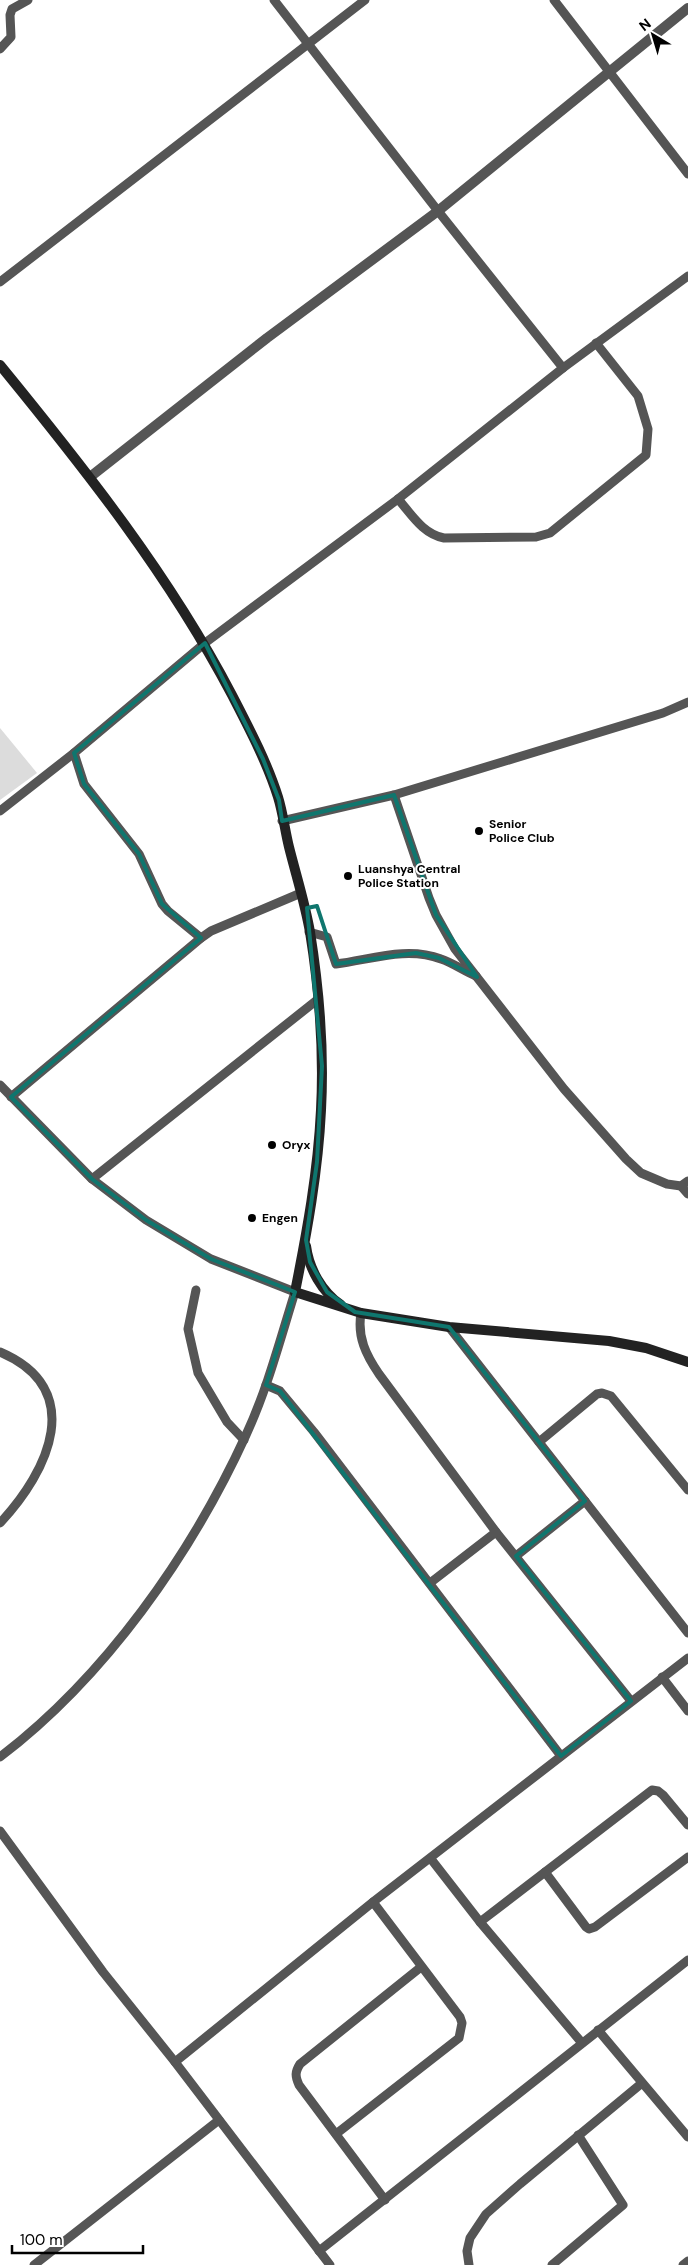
<svg xmlns="http://www.w3.org/2000/svg" width="688" height="2265" viewBox="0 0 688 2265" font-family="'DM Sans',sans-serif">
<style>
.green{fill:#dcdcdc}
.lines{fill:none;stroke-linecap:round;stroke-linejoin:round}
.minor{stroke:#555;stroke-width:9}
.tertiary{stroke:#555;stroke-width:10}
.secondary{stroke:#222;stroke-width:10}
.marked{fill:none;stroke:#0f766e;stroke-width:4;stroke-linejoin:round}
.poi-dot{fill:#000;stroke:#fff;stroke-width:2}
.labels{text-anchor:middle;stroke-width:4;stroke-linejoin:round;paint-order:stroke}
.poi-label{font-size:12px;font-weight:bold;fill:#000;stroke:#fff;text-anchor:start}
</style>
<rect width="100%" height="100%" fill="#fff"/>
<polygon class="green" points="0,728 37,773 0,800"/>
<g class="lines">
<g class="minor">
<polyline points="274,0 438,211 563,368"/>
<polyline points="554,0 688,174"/>
<polyline points="0,49 11,37 10,15 12,9 28,0"/>
<polyline points="0,282 365,0"/>
<path d="M 398,499 C 412,515 423,534 444,538 L 536,537 L 550,533 L 646,455 L 648,429 L 638,396 L 596,343"/>
<polyline points="74,753 84,784 139,854 162,904 168,911 201,938"/>
<polyline points="394,795 429,898 436,915 455,949 564,1089 626,1159 641,1173 667,1184 681,1186 688,1181"/>
<polyline points="0,811 74,753 205,643 398,499 563,368 688,276"/>
<polyline points="282,821 394,795 663,713 688,702"/>
<path d="M 309,932 L 327,937 L 336,964 C 370,960 406,946 441,959 C 453,963 464,971 476,976"/>
<path d="M 0,1085 L 92,1179 L 146,1220 L 211,1259 L 295,1292 C 280,1340 267,1390 246,1435 C 191,1555 105,1677 0,1757"/>
<polyline points="11,1097 201,938 211,931 301,893"/>
<polyline points="92,1179 317,1000"/>
<polyline points="681,1186 688,1194"/>
<polyline points="196,1290 188,1329 198,1373 227,1422 244,1440"/>
<path d="M 361,1313 C 357,1337 366,1355 379,1374 L 496,1532 L 631,1701"/>
<polyline points="449,1327 688,1633"/>
<path d="M 0,1352 C 87,1389 49,1471 0,1523"/>
<polyline points="266,1385 280,1391 314,1432 561,1756"/>
<polyline points="539,1442 597,1394 602,1393 611,1396 688,1490"/>
<polyline points="516,1556 585,1501"/>
<polyline points="430,1583 496,1532"/>
<polyline points="662,1677 688,1711"/>
<polyline points="0,1831 103,1972 175,2062 330,2265"/>
<polyline points="431,1859 480,1922 582,2043"/>
<polyline points="545,1872 586,1927 589,1929 595,1927 688,1857"/>
<polyline points="480,1922 652,1790 658,1791 663,1795 688,1825"/>
<polyline points="598,2030 688,2137"/>
<polyline points="175,2062 373,1902 688,1658"/>
<polyline points="336,2134 459,2038 462,2023 460,2017 373,1902"/>
<path d="M 385,2200 L 299,2085 C 295,2076 295,2072 300,2064 L 421,1967"/>
<polyline points="319,2251 688,1960"/>
<polyline points="34,2265 219,2120"/>
<polyline points="469,2265 467,2251 470,2238 486,2214 520,2184 642,2083"/>
<polyline points="552,2265 623,2205 578,2135"/>
<polyline points="683,2265 688,2261"/>
</g>
<polyline class="tertiary" points="90,477 267,338 438,211 688,8"/>
<g class="secondary">
<path d="M 0,365 C 85,469 169,575 232,695 C 249,728 267,762 278,797 C 283,813 285,831 289,847 C 296,875 305,903 310,932 C 319,988 324,1053 321,1110 C 318,1172 307,1232 295,1292 L 361,1313 L 449,1327 L 609,1341 L 646,1348 L 688,1362"/>
<path d="M 306,1246 C 309,1269 322,1292 341,1305"/>
</g>
</g>
<path class="marked" d="M 205,643 L 263,759 L 279,800 L 282,821 L 394,795 L 436,915 L 477,977 L 439,958 L 416,953 L 336,964 L 317,906 L 307,908 L 322,1066 L 317,1162 L 306,1240 L 310,1262 L 327,1292 L 355,1312 L 449,1327 L 585,1501 L 516,1556 L 631,1701 L 561,1756 L 280,1391 L 266,1385 L 295,1292 L 211,1259 L 146,1220 L 92,1179 L 11,1097 L 201,938 L 162,904 L 139,854 L 84,784 L 74,753 Z"/>
<g class="poi-dot">
<circle cx="479" cy="831" r="5"/>
<circle cx="348" cy="876" r="5"/>
<circle cx="272" cy="1145" r="5"/>
<circle cx="252" cy="1218" r="5"/>
</g>
<g class="labels">
<g class="poi-label">
<text x="489" y="828">Senior<tspan x="489" dy="14">Police Club</tspan></text>
<text x="358" y="873">Luanshya Central<tspan x="358" dy="14">Police Station</tspan></text>
<text x="282" y="1149">Oryx</text>
<text x="262" y="1222">Engen</text>
</g>
</g>
<g transform="translate(653 35) rotate(322)" stroke="#ffffff" stroke-width="4" paint-order="stroke">
<path d="M0-4L9 19L0 12L-9 19Z" fill="#000000"/>
<text y="-8" font-size="14" font-weight="bold" text-anchor="middle" fill="#000000">N</text>
</g>
<path d="M12 2245v8h131v-8" fill="none" stroke="#000000" stroke-width="2.5"/>
<text x="20" y="2245" font-size="15" fill="#000000" stroke="#ffffff" stroke-width="4" paint-order="stroke">100 m</text>
</svg>
